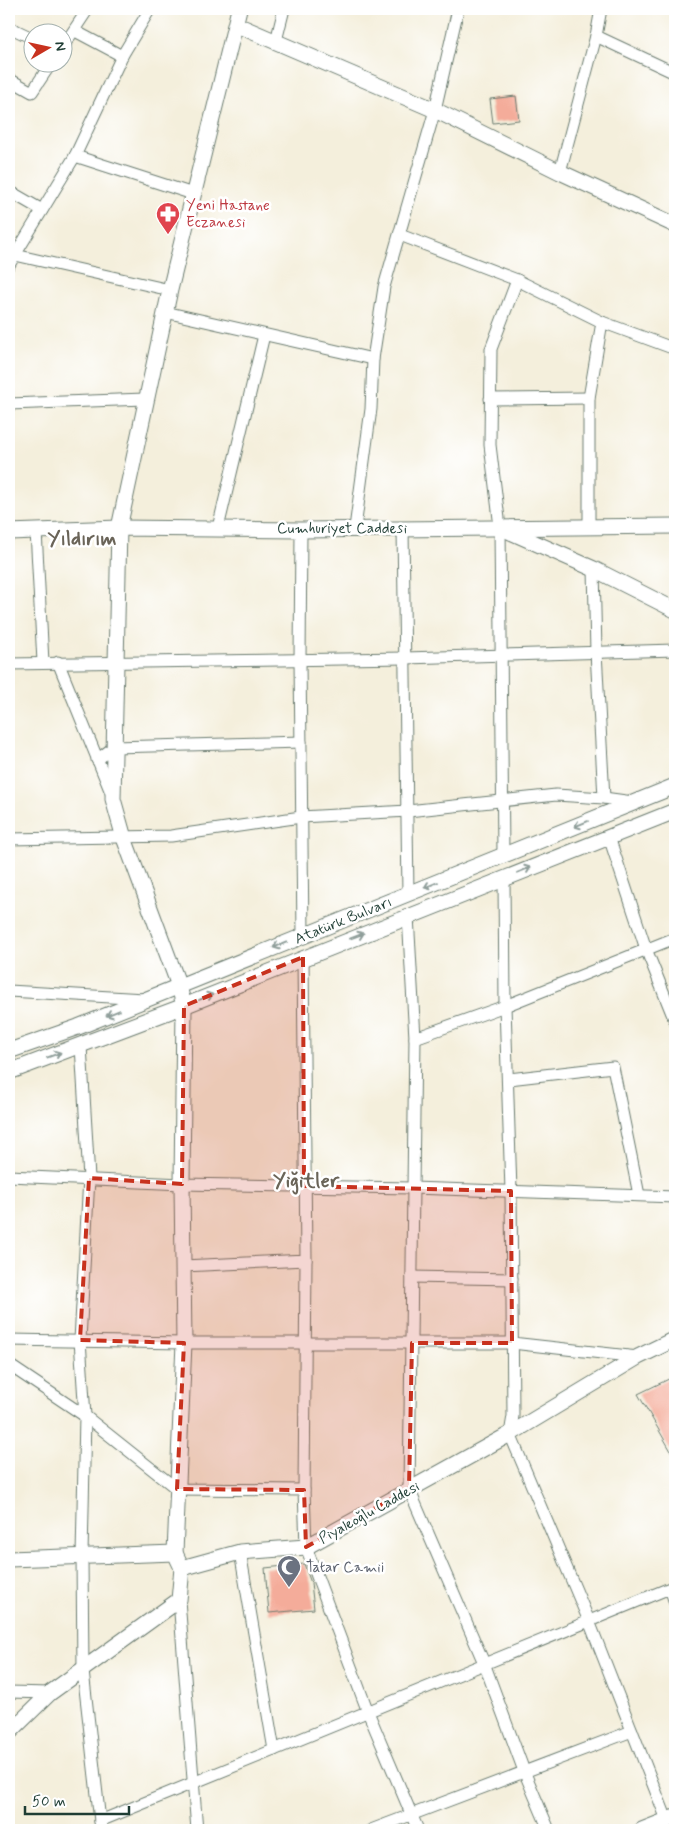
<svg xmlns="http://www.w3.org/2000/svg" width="684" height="1839" viewBox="0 0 684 1839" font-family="Mynerve,sans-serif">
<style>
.building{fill:#f4ac9a}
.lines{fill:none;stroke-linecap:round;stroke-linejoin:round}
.street-casing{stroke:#6a7b6f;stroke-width:13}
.secondary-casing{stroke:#6a7b6f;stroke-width:17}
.street{stroke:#fff;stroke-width:11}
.secondary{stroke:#fff;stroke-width:15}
.oneway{stroke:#8f9e9a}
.marked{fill:#c8321e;fill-opacity:0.2;stroke:#c8321e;stroke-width:4;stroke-dasharray:10 6;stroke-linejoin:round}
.labels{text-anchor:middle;stroke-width:5;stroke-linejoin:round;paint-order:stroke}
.health-label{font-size:15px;fill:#be3a42;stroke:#fff;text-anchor:start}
.street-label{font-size:15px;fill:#1f3d34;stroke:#fff}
.worship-label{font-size:15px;fill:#5b616d;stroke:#fff;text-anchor:start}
.district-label{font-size:20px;font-weight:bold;fill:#6a6458;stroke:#fff}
</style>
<rect width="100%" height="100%" fill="#fff"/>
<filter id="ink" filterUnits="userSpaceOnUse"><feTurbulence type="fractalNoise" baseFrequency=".02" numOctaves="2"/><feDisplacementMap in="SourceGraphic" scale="10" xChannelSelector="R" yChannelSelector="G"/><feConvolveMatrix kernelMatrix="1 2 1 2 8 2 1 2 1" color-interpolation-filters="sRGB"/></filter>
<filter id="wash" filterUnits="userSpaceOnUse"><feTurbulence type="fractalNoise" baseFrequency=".0096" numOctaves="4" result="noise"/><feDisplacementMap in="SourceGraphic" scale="20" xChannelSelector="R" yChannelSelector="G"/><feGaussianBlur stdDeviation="1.12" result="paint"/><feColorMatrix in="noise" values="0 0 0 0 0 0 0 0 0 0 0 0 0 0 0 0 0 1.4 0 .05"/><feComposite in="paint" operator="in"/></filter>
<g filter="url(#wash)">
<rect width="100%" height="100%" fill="#f4efdc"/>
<g id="blocks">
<g class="building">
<polygon points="516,96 519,120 493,123 490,99"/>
<polygon points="675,1376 675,1458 638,1394"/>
<polygon points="304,1564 311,1583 314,1609 269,1613 265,1568"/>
</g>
</g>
</g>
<g filter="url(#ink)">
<use href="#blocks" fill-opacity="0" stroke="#6a7b6f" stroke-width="1"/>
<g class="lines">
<g class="street-casing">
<g id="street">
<polyline points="9,27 32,38"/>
<polyline points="75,31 122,56"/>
<polyline points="596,36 675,73"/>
<polyline points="276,41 284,9"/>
<polyline points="62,48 88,9"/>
<polyline points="9,79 32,92 52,62"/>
<polyline points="75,156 193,194"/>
<polyline points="560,172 596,36 601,9"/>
<polyline points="9,191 42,210"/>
<polyline points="400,235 517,280 602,322 675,349"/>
<polyline points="15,255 170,290"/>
<polyline points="9,265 75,156 122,56 150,9"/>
<polyline points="165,312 373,359"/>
<polyline points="490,399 589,398"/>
<polyline points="9,404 145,399"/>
<polyline points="589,526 589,398 602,322"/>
<polyline points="218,528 264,335"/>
<polyline points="355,528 371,409 373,359 384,287 435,110 458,9"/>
<polyline points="403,528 408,894"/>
<polyline points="301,530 300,660 303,936"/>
<polyline points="36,531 43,662"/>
<polyline points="594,569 596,652 604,798"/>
<polyline points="58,662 112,795"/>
<polyline points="9,664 405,658 675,650"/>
<polyline points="97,760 114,747 301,742"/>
<polyline points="609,837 646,949 675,1021"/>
<polyline points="9,839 171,836 301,817 408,811 556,795 604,798 633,802"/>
<polyline points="503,855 500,527 490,445 491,349 517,280"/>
<polyline points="504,878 505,1006 511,1191 513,1416 510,1434 589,1621 667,1820"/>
<polyline points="408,916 415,1038 409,1489 484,1663 524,1771 549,1830"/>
<polyline points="9,991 144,999"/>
<polyline points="415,1038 505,1006 675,938"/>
<polyline points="81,1046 89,1178 80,1340 85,1416 82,1556 83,1671 101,1830"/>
<polyline points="509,1079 613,1067 639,1195"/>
<polyline points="9,1176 182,1184 412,1188 675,1197"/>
<polyline points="306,1260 304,1490 306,1547 368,1712 418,1830"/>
<polyline points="183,1266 306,1260 303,957"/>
<polyline points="412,1277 512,1279"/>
<polyline points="9,1340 184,1343 512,1343 638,1357"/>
<polyline points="9,1365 85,1416 177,1489 304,1490"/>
<polyline points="240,1552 274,1750"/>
<polyline points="179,1600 197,1830"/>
<polyline points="9,1692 50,1693"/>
<polyline points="100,1821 670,1588 675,1603"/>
<polyline points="371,1830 632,1731"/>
</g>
</g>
<g class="secondary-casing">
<g id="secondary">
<polyline points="237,25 435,110 560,172 675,225"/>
<polyline points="506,530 594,569 675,610"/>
<polyline points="9,532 119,528 301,530 675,526"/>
<polyline points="9,1051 78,1027 675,786"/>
<polyline points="9,1072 184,1006 675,811"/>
<polyline points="175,1553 184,1343 182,1184 184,1006 179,986 124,838 113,799 119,528 170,290 239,9"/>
<polyline points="9,1559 175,1553 182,1568 240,1552 306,1547 510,1434 638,1357 675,1339"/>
<polyline points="9,1733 50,1693 179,1600 182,1568"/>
<polyline points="642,1830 675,1817"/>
</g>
</g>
<use href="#street" class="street"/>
<use href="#secondary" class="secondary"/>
</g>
<defs><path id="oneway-shaft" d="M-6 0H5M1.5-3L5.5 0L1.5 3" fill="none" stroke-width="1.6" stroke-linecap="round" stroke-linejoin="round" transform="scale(1.25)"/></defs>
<g class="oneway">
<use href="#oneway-shaft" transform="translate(581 824) rotate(158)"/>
<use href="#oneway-shaft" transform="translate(524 870) rotate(-22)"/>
<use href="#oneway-shaft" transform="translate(431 885) rotate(158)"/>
<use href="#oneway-shaft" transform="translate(357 936) rotate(-21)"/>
<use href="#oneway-shaft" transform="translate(280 945) rotate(158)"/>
<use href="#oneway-shaft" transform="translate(206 997) rotate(-22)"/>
<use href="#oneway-shaft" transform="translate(113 1013) rotate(158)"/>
<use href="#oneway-shaft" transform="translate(54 1055) rotate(-20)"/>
</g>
</g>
<path class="marked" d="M 303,957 L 304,1186 L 511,1191 L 512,1343 L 412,1343 L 409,1489 L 306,1547 L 304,1490 L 177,1489 L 184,1343 L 80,1340 L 89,1178 L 182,1184 L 184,1006 Z"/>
<defs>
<g id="pharmacy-pin" transform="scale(1.25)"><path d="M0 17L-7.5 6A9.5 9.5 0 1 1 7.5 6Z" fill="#e0444e" stroke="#fff"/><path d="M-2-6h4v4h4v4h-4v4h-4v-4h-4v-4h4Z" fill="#fff"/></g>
<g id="mosque-pin" transform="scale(1.25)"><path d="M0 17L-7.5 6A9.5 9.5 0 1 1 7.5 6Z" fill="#6b7280" stroke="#fff"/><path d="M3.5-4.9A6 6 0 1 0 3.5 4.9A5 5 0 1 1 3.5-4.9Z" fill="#fff"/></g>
</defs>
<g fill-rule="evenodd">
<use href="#pharmacy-pin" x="168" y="214"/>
<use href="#mosque-pin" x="289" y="1567"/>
</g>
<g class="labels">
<g class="health-label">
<text x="186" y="210">Yeni Hastane<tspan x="186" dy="17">Eczanesi</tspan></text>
</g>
<g class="street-label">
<text x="342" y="533">Cumhuriyet Caddesi</text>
<text transform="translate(343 920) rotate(-22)" y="5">Atatürk Bulvarı</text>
<text transform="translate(369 1512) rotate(-29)" y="5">Piyaleoğlu Caddesi</text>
</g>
<g class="worship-label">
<text x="306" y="1572">Tatar Camii</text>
</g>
<g class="district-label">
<text x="82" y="545">Yıldırım</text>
<text x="306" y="1187">Yiğitler</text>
</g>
</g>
<rect width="684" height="1839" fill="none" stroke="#fff" stroke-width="30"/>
<g transform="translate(48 48) rotate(81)"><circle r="24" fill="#ffffff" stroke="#a5b1ae"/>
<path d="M0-4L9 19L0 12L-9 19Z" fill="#c8321e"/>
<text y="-8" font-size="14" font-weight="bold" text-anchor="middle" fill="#1f3d34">N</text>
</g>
<path d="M25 1806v8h104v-8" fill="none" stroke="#1f3d34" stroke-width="2.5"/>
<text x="32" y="1806" font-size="15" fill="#1f3d34" stroke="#ffffff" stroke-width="4" paint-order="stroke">50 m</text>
</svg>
